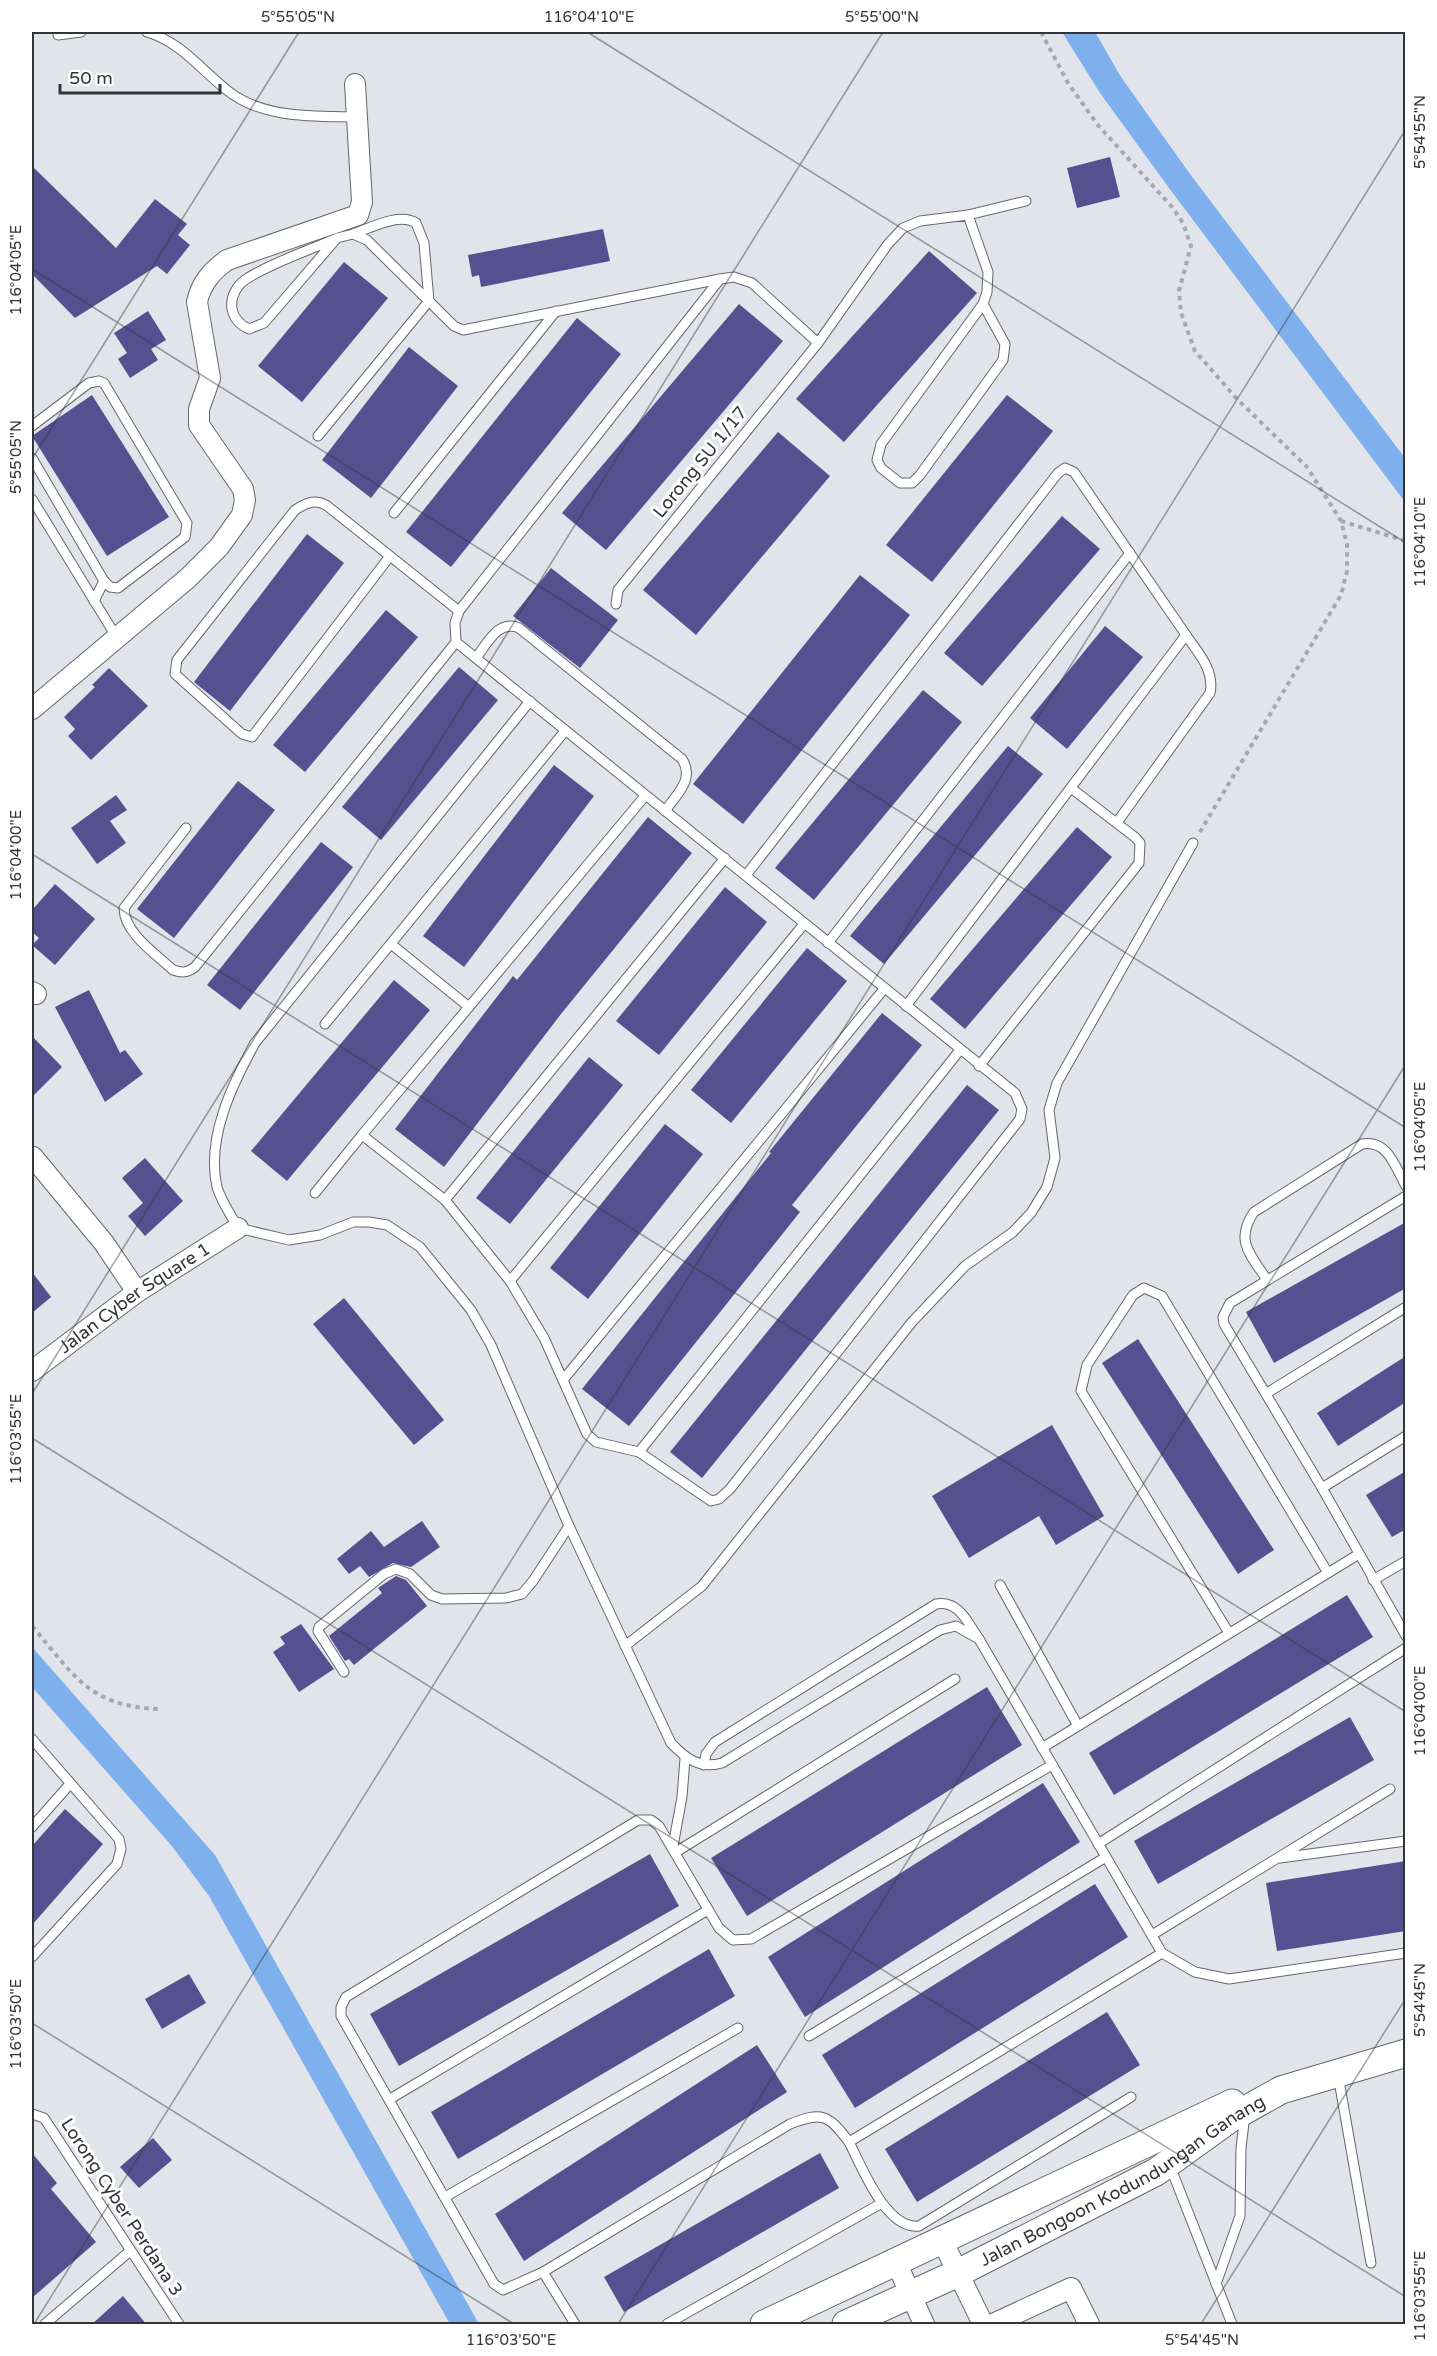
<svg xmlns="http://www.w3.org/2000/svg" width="1437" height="2356" viewBox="0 0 1437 2356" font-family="'Varela Round',sans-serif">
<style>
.water{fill:#7eb0ed}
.building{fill:#564f90}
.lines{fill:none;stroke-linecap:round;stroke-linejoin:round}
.lane-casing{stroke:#65676d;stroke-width:11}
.street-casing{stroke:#65676d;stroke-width:22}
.secondary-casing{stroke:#65676d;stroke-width:29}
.path{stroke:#a6a8ad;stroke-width:4;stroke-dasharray:4.5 4.5;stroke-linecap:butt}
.lane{stroke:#fff;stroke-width:9}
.street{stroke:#fff;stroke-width:20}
.secondary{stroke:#fff;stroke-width:27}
.ticks{fill:none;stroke:#343537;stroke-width:1.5;stroke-opacity:0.45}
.labels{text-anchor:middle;stroke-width:6;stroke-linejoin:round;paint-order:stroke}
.street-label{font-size:18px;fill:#343537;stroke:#fff}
.neatline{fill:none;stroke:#343537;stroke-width:2}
.ticks-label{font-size:15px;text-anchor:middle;fill:#343537}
</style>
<rect width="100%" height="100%" fill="#e1e4ea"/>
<g class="water">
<polygon points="1062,32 1095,32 1121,77 1190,174 1405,458 1405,502 1169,188 1100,93"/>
<polygon points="32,1647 215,1855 479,2324 450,2324 209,1896 171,1845 32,1687"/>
</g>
<g class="building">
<polygon points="1110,157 1120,197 1077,208 1067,168"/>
<polygon points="32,166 116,248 155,199 187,224 178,235 190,245 167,274 157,266 75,318 32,274"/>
<polygon points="603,229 610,261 481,287 479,275 472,277 468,255"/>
<polygon points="929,251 977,293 844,442 796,399"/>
<polygon points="344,262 388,298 302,402 258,366"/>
<polygon points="739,304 783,341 606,550 562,513"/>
<polygon points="148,311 166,340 151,349 158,360 130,378 118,359 127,353 114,333"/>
<polygon points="577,318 621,354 451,567 406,532"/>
<polygon points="409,347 458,386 371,498 322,460"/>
<polygon points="92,395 169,517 107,556 32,436"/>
<polygon points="1007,395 1053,431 932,582 886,545"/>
<polygon points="778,432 830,476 696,635 643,590"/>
<polygon points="1062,516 1100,549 982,686 944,653"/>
<polygon points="307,534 344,563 230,711 194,682"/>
<polygon points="551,568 618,620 580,668 513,616"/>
<polygon points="860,575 910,615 743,824 693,784"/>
<polygon points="386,610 418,637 305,772 273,745"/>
<polygon points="1105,626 1143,657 1067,749 1030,718"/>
<polygon points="459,667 498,700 381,840 342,807"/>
<polygon points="109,668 148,706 91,760 68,736 75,729 64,717 95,687 92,685"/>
<polygon points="923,690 962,722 814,900 775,868"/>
<polygon points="1008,746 1043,774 884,964 850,936"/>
<polygon points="554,765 594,796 464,967 423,936"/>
<polygon points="238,781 275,810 174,938 137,909"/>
<polygon points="116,795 127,810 110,821 126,843 97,864 71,828"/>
<polygon points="648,817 692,853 561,1014 444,1167 395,1129 513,976 517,980"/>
<polygon points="1077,827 1112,857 965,1029 930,999"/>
<polygon points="321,842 353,867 240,1010 207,985"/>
<polygon points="55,884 95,919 55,965 32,945 39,938 32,932 32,910"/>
<polygon points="725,887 767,922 659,1055 616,1021"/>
<polygon points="807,948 847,981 731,1123 691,1090"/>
<polygon points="394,980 430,1010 287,1181 251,1151"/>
<polygon points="89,990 120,1053 125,1050 143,1074 105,1102 55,1007"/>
<polygon points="882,1013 922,1045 792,1205 800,1212 629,1426 582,1389 771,1153 769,1152"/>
<polygon points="32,1036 62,1067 32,1097"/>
<polygon points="589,1057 623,1085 510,1224 476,1198"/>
<polygon points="967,1085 999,1110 702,1478 670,1452"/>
<polygon points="665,1124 703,1154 588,1299 550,1268"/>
<polygon points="145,1158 183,1201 145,1236 128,1216 143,1203 122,1178"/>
<polygon points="1406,1222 1406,1288 1274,1363 1246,1312"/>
<polygon points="32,1272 51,1297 32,1313"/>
<polygon points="344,1298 444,1420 414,1445 313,1324"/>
<polygon points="1138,1339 1274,1550 1238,1574 1102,1363"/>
<polygon points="1406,1356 1406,1402 1338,1446 1317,1413"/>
<polygon points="1052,1425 1104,1516 1056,1545 1039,1516 969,1558 932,1496"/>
<polygon points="1406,1471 1406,1529 1392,1537 1366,1495"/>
<polygon points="422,1521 440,1547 411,1567 393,1563 369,1577 360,1566 349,1574 337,1559 371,1531 384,1547"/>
<polygon points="396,1576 406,1580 427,1606 354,1665 349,1659 345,1661 329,1636 382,1593 378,1588"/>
<polygon points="1347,1595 1373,1637 1114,1795 1089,1753"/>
<polygon points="301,1624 334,1669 299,1692 273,1652 285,1644 280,1637"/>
<polygon points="987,1687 1022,1745 747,1916 711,1858"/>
<polygon points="1350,1717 1374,1760 1158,1884 1134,1841"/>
<polygon points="1043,1783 1080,1842 805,2017 768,1957"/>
<polygon points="65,1809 103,1844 32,1925 32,1846"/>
<polygon points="650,1854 679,1906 399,2066 370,2014"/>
<polygon points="1406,1861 1406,1931 1277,1951 1266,1883"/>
<polygon points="1095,1884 1128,1937 855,2108 822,2055"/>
<polygon points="709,1949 735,1996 458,2159 431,2112"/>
<polygon points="189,1974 206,2003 162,2029 145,1999"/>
<polygon points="1107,2012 1140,2065 917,2202 885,2149"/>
<polygon points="757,2045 787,2092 524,2261 495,2214"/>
<polygon points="153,2138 172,2160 139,2188 120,2167"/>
<polygon points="32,2153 57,2183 51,2189 96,2242 32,2298"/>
<polygon points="820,2153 839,2188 624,2312 604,2277"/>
<polygon points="123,2296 147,2325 91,2325"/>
</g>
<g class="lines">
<g class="lane-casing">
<g id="lane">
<path d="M 147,32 C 181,42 200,69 228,91 C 264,119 314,116 357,117"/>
<polyline points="58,35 81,32"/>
<polyline points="968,215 1026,201"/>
<path d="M 337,238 L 264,323 L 249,329 C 240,325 234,319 232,309 C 230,297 237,284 248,278 C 273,262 310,250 337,238 L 353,234 L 367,240 L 454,326 L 463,330 L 720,279"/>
<polyline points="32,426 89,383 99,381 104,383 187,523 185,537 118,588 110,587 104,581 32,458"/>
<path d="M 318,436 L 429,301 L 424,243 L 416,223 C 400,212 370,228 353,234"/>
<polyline points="32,499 117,638"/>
<polyline points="394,513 556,311"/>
<path d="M 390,556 L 252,737 L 242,734 L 175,674 L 177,660 L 295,510 C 306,503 314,499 326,505 L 459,611"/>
<polyline points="94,601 104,581"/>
<polyline points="616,604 618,590 818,343 888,244 903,228 920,221 968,215 988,272 987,292 983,304 881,444 877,460 881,468 900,483 912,483 920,475 1003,360 1005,344 983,304"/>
<path d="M 476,658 C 487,644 498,619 519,628 L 682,759 C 695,779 677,794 665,811"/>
<path d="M 530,701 L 255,1043 C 232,1085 206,1138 217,1187 C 221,1201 231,1215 238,1228 L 289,1240 L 320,1235 L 353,1222 L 369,1222 L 387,1225 L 420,1247 L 471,1310 L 491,1345 L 569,1526 L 671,1743 C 686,1759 700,1769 722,1763 L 940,1630 L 956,1626 L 979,1639"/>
<polyline points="645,796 362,1135 445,1200 510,1281 544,1338 587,1434 596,1442 639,1452 711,1501 719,1499 730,1489 1020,1119 1022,1109 1015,1093 456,642 455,623 459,611 720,279 734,277 752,283 818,343"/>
<path d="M 1118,821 L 1210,693 C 1215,670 1198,653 1186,635"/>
<path d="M 186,828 L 124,908 C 124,933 156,954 173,970 C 182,973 187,973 195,967 L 456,642"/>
<polyline points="747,874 1058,473 1065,468 1074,472 1186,635 906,1006"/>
<polyline points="828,943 1130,553"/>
<polyline points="391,944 469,1007"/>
<polyline points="325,1024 565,731"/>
<polyline points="979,1066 1139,863 1140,843 1136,838 1071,788"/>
<polyline points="315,1193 362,1135"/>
<polyline points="1406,1196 1230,1303 1223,1317 1224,1324 1322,1488 1406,1636"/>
<polyline points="445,1200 725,858"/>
<path d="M 1267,1280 C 1251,1255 1234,1241 1254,1212 L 1362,1144 C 1388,1139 1395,1167 1406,1186"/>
<polyline points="510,1281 804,924"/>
<polyline points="563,1380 884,989"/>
<polyline points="1267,1393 1406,1307"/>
<polyline points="639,1452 960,1050"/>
<polyline points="1322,1488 1406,1436"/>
<polyline points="1373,1580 1406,1561"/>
<polyline points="1000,1585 1078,1726"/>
<polyline points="1229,1633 1081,1391 1087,1365 1133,1295 1144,1288 1162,1296 1328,1573"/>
<polyline points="625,1646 702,1586 912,1322 965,1266 1013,1232 1031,1213 1047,1187 1055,1158 1049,1110 1057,1083 1193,843"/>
<polyline points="344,1672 318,1631 319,1627 384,1574 396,1569 410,1574 431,1595 442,1599 506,1598 522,1594 533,1581 569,1526"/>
<polyline points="32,1739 119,1839 121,1849 117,1864 32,1957"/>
<polyline points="1042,1748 1359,1554"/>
<path d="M 704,1765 L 706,1754 L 715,1742 L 936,1604 C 959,1600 967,1622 979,1639 L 1162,1953 L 1195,1972 L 1229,1979 L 1406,1953"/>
<path d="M 1052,1765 L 751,1939 L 733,1940 L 719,1928 L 659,1826 L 651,1820 L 638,1820 L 346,1997 L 341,2007 L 341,2016 L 494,2284 L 503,2290 L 543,2272 L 790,2124 C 822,2111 829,2115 849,2142 L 1162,1953"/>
<polyline points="32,1827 70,1784"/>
<polyline points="1098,1844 1406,1648"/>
<polyline points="673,1846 682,1797 685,1759"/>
<polyline points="676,1852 955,1679"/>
<polyline points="1280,1858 1406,1841"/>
<polyline points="1152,1935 1390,1789"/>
<polyline points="809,2036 1106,1857"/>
<polyline points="1338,2075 1371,2263"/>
<polyline points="390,2099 708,1910"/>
<polyline points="32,2114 44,2118 179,2324"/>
<path d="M 849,2142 C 862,2167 886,2230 919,2226 L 1131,2097"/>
<polyline points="1170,2166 1232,2324"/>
<polyline points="445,2197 738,2028"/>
<polyline points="543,2272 575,2324"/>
<polyline points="1216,2284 1240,2216 1241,2148 1245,2114"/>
<polyline points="45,2324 130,2251"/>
<polyline points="667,2324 882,2203"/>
</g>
</g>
<g class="street-casing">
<g id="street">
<path d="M 32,709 L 188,578 L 219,547 L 242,515 L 245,500 L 243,489 L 199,425 L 199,409 L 210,378 L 197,302 C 201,283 212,271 227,260 L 358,215 L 362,202 L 355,84"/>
<polyline points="32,992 36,994"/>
<polyline points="33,1157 104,1243 137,1292"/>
<path id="s1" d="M 32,1371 L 137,1292 L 238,1228"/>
<polyline points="942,2240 983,2324"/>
<polyline points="896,2262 924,2324"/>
<polyline points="993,2324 1071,2288 1089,2324"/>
</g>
</g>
<g class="secondary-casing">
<g id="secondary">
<polyline points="764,2324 1232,2103"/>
<path id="s2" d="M 846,2324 L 958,2273 L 1156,2172 L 1231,2118 L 1281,2090 L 1406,2053"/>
</g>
</g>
<g class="path">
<polyline points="1041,32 1068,83 1097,124 1172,207 1183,223 1191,246 1179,291 1181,313 1195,351 1236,398 1307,467 1341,521 1347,544 1347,571 1341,595 1200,832"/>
<polyline points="1341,521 1406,541"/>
<path d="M 32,1626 C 74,1675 89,1707 160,1709"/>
</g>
<use href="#lane" class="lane"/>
<use href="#street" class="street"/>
<use href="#secondary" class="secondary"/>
</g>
<path class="ticks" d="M 587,32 L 1406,543M 32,269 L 1406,1128M 32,459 L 299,32M 32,854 L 1406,1712M 32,1394 L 883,32M 32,1438 L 1406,2297M 32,2023 L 514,2324M 34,2324 L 1406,129M 618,2324 L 1406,1064M 1201,2324 L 1406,1998"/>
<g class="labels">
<g class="street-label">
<text transform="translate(700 462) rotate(-51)" y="6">Lorong SU 1/17</text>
<text dy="6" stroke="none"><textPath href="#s1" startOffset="126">Jalan Cyber Square 1</textPath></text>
<text dy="6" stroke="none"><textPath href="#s2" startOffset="312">Jalan Bongoon Kodundungan Ganang</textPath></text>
<text transform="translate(122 2207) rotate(57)" y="6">Lorong Cyber Perdana 3</text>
</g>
</g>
<rect width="1437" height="2356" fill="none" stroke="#ffffff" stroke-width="66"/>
<path d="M60 84v9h160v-9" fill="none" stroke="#343537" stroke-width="3"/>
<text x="69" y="84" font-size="18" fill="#343537" stroke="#ffffff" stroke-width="4.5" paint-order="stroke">50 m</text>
<rect x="33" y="33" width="1371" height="2290" class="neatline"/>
<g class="ticks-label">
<text x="298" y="22">5°55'05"N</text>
<text x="589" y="22">116°04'10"E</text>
<text x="882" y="22">5°55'00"N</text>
<text transform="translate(1420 132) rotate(-90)" y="5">5°54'55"N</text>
<text transform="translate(16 270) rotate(-90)" y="5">116°04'05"E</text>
<text transform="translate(16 457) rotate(-90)" y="5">5°55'05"N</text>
<text transform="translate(1420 542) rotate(-90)" y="5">116°04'10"E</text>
<text transform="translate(16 855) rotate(-90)" y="5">116°04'00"E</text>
<text transform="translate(1420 1127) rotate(-90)" y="5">116°04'05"E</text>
<text transform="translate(16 1439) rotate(-90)" y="5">116°03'55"E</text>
<text transform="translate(1420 1711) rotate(-90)" y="5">116°04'00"E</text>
<text transform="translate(1420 2000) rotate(-90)" y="5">5°54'45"N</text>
<text transform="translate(16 2024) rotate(-90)" y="5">116°03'50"E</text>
<text transform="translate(1420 2296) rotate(-90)" y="5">116°03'55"E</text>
<text x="511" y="2345">116°03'50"E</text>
<text x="1202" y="2345">5°54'45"N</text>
</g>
</svg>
